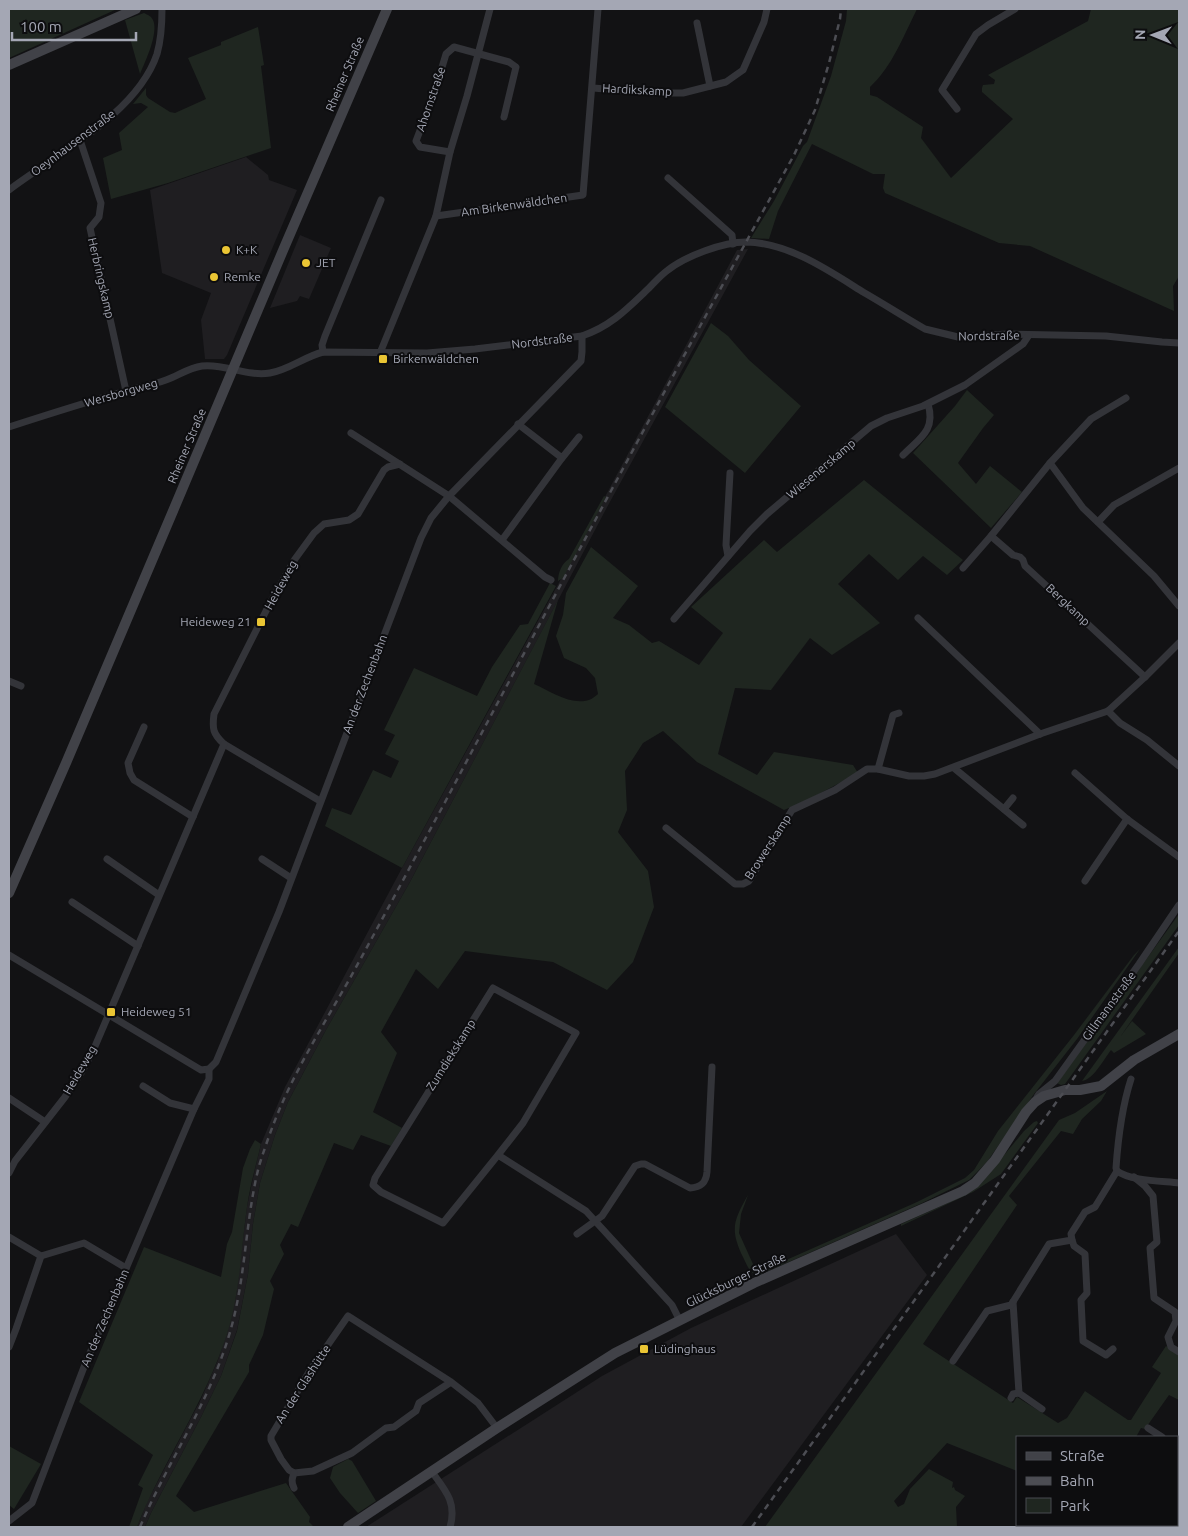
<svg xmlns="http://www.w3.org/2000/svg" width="1188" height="1536" viewBox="0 0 1188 1536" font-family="Ubuntu,sans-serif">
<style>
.built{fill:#1f1e21}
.green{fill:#1f2620}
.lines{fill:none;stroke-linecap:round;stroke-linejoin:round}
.street{stroke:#333439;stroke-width:7}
.secondary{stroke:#414248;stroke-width:10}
.rail{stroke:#4c4d53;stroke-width:2.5;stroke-dasharray:6 5;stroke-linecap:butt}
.poi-dot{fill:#eac534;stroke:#0d0d0f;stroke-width:2}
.labels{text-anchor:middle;stroke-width:4;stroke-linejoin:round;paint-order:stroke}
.street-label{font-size:12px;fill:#a4a7b4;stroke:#0d0d0f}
.poi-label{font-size:12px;fill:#a4a7b4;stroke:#0d0d0f;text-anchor:start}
</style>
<rect width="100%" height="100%" fill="#121214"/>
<g class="built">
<polygon points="246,157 268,175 269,180 297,190 227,355 224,359 205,359 201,320 211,293 162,273 150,190"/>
<polygon points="300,235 331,248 309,299 300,296 297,301 270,308"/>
<polygon points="748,249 605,511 410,882 326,1030 288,1102 275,1135 260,1183 253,1224 248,1274 237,1330 221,1376 201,1417 151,1513 145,1527 137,1527 147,1502 201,1399 218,1360 227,1332 236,1295 247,1206 255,1169 261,1144 285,1087 402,868 561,579 737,250"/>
<polygon points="896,1234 927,1275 741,1527 366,1527 602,1376 691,1328"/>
</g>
<g class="green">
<polygon points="9,9 117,9 9,58"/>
<path d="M 847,9 L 917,9 C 904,35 892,67 870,87 L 870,95 L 877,97 L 923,127 L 921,138 L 951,178 L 1013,119 L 982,92 L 982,88 L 983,85 L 994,84 L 995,80 L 988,75 L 1088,21 L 1091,9 L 1179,9 L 1179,276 L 1173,286 L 1174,311 L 1030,246 L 999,243 L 885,193 L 883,188 L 885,174 L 873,174 L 812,144 L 778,211 L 769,239 L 751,238 L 774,201 L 803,146 L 807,142 L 831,76 L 846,21 Z"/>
<path d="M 144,13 C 148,15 151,16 153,20 C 159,33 145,62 140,74 L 125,20 Z"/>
<polygon points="258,27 264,65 261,66 271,148 168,183 111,199 103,158 122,150 119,133 148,107 141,103 133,104 146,88 146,95 148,98 170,112 175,113 206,99 188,58 221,45 221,42"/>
<polygon points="711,323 728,336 749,360 801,406 745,473 665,407"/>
<polygon points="967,390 994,415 983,428 958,463 976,484 990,466 1022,492 991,528 913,453 955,406"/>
<path d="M 864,480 L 963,560 L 947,575 L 923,556 L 898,580 L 869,554 L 838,584 L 880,623 L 832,655 L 810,638 L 771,690 L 735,688 L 718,754 L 757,775 L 774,752 L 853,765 L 858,773 L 806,801 L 784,810 L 697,762 L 663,731 L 643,743 L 625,771 L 627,810 L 618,832 L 648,871 L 654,907 L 633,962 L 607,990 L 553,962 L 465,951 L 438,989 L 416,969 L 381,1032 L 397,1053 L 373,1112 L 402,1128 L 391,1146 L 361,1135 L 353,1150 L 334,1143 L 298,1227 L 291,1224 L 280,1245 L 284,1254 L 270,1281 L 274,1289 L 263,1335 L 249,1365 L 249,1372 L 176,1496 L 194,1512 L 286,1483 L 310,1517 L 309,1522 L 314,1527 L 145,1527 L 151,1513 L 201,1417 L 221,1376 L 237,1331 L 248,1274 L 253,1224 L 260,1183 L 275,1135 L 288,1102 L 326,1030 L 410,882 L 558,600 L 534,684 C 552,692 580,712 598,694 L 595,678 L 586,668 L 564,658 L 556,636 L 563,615 L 566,593 L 591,547 L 638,586 L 613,618 L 629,625 L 652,643 L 659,641 L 699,665 L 723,633 L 691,607 L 764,540 L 777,552 Z"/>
<path d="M 604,496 L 606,497 L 563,578 L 558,581 C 558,573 562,563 569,559 Z"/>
<polygon points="550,583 556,586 402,868 325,826 332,808 351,815 373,770 391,778 399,761 385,754 395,735 384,730 414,668 477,696 492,667 520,625 528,624"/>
<polygon points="1179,914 1179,925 1065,1084 1061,1085 1057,1083"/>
<path d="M 1179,947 L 1179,953 L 1120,1037 L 1132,1021 L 1146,1034 L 1114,1053 L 1111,1050 C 1104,1059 1093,1080 1082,1081 Z"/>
<path d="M 1140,949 L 1077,1039 L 1034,1094 L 987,1162 L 969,1180 L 920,1204 L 757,1276 C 749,1272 747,1265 743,1257 C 730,1230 733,1221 748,1195 L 741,1214 L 739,1233 L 757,1273 L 917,1202 L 965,1178 L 974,1170 L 998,1131 L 1074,1035 L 1134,955 Z"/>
<polygon points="1107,1091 1101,1101 1082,1119 1073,1134 1061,1131 1009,1196 1017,1205 923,1344 1013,1403 1017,1397 1058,1423 1067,1418 1085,1391 1128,1420 1131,1420 1161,1373 1152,1367 1166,1346 1179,1355 1179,1400 1169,1395 1145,1429 1141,1428 1136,1437 1017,1437 1017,1471 947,1443 894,1501 898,1507 904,1504 910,1489 929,1469 953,1482 952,1488 954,1487 955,1490 965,1496 956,1507 957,1527 765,1527 1059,1120 1075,1113"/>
<polygon points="1037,1121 1038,1123 1001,1174 973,1192 901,1226 901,1224 948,1203 980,1184 1024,1131 1034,1122"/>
<path d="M 255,1140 L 261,1144 C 256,1165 250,1186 247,1207 C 241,1250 240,1293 227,1334 C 205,1403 163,1461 137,1527 L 129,1527 L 143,1488 L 138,1485 L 153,1455 L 79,1402 L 144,1247 L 221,1277 L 227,1244 L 232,1232 L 243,1168 L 250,1149 Z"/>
<polygon points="9,1446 41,1464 14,1509 9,1505"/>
<polygon points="348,1459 352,1461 376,1501 358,1513 340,1493 330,1478 333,1467"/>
</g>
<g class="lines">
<g class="street">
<polyline points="697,23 710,86"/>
<polyline points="593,88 655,93 683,93 726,82 743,70 764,22 767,9"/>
<polyline points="957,109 942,90 976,34 988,25 1015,9"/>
<polyline points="80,140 101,203 99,217 90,228 126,391"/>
<polyline points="450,152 420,147 416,141 434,94 446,54 454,47 509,62 516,67 504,117"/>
<polyline points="668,178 732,235 733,244"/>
<path d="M 9,190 C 56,154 137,114 157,54 C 161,40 162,24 162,9"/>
<polyline points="436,216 450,152 467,96 490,9"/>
<polyline points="323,352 322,345 325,336 381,200"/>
<polyline points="380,353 436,216 583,195 598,9"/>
<polyline points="518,424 562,458 579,437"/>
<path d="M 9,427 C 46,415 84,403 122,392 C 136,388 152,385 166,380 C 178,376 188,368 202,366 C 224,363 247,377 270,373 C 288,370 304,357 323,352 L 427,353 L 475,349 L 582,336 C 611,326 627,309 649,288 C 655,282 661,275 668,270 C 686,256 723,242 746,242 C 789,243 828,270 863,292 C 884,304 904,317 925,329 L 958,337 L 1007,334 L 1106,336 L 1162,342 L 1179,343"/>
<polyline points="351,433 449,496 545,577 551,580"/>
<path d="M 903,455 C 920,438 936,430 928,404"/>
<polyline points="1050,463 1083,508 1154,576 1179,606"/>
<polyline points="1098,522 1114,505 1179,468"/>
<polyline points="991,536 1013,555 1020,557 1023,560 1025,566 1145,677"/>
<polyline points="502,540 562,458"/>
<polyline points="728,556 726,545 730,473"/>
<polyline points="963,568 991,536 1050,463 1091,419 1126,398"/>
<polyline points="918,618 1040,734"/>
<polyline points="674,619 750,531 767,514 871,426 887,418 923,406 965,385 1023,344 1029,335"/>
<polyline points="9,681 21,686"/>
<polyline points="1108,711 1120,723 1147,740 1179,766"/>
<polyline points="144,727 128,763 130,773 134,780 193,817"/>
<polyline points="954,768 1023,825"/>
<polyline points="878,769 893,715 899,713"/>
<polyline points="1075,773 1127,819 1179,857"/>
<path d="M 320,801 L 224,744 C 213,734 212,729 214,714 L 270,603 L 295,559 L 314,533 L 324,524 L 349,520 L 358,514 L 384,470 L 388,467 L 400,464"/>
<polyline points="1004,809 1013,798"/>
<polyline points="666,828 735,884 743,884 749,881 792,810 835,790 867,769 878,769 909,776 924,776 935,774 1040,734 1108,711 1145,677 1179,643"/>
<polyline points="107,859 159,895"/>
<polyline points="262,859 291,878"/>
<polyline points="1085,881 1127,819"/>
<polyline points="72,902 138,946"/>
<polyline points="9,955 201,1070 209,1069 216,1062 279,912 421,538 431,518 449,496 581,361 582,352 582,336"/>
<polyline points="143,1086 170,1103 194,1109"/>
<polyline points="1037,1097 1039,1094 1055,1081 1139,964 1179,905"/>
<polyline points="9,1098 45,1122"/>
<polyline points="498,1155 443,1223 381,1192 373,1185 375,1178 493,988 576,1033 523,1123 498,1155 586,1211 672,1305 680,1321"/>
<path d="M 1117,1171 C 1130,1181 1163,1181 1179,1183"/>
<polyline points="9,1173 15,1161 65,1097 81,1073 93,1051 224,744"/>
<polyline points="1134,1177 1145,1186 1153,1196 1157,1242 1150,1248 1154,1298 1175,1312 1176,1321 1168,1337 1171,1347 1179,1352"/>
<path d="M 577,1234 L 602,1216 L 635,1166 L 641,1164 L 645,1164 L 690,1188 C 701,1187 706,1183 707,1172 L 712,1067"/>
<polyline points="9,1237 41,1256"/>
<polyline points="1072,1240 1074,1246 1085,1254 1087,1293 1081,1300 1083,1341 1106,1355 1113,1349"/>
<polyline points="1013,1302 1019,1393 1042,1409"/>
<polyline points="9,1347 16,1329 41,1256 84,1243 126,1268"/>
<path d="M 953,1361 L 987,1311 L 1011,1305 L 1049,1244 L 1072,1240 L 1071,1234 L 1085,1212 L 1095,1207 L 1117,1171 L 1116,1168 C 1118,1139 1122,1107 1131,1079"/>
<polyline points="451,1382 419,1403 416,1411 394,1427 386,1428 352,1453 313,1471 294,1473 289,1470 281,1459 271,1440 271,1436 309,1372 348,1316 451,1382 478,1403 497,1428"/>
<polyline points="1011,1398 1013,1394 1019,1393"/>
<polyline points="1148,1428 1162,1437"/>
<polyline points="1177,1461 1179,1462"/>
<path d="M 432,1472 C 446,1491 457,1503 450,1527"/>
<path d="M 294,1488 C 291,1482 292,1479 294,1473"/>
<polyline points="9,1521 32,1503 84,1367 194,1109 209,1079 209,1069"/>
</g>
<g class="secondary">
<polyline points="9,65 136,9"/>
<polyline points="9,893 66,763 173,511 284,248 387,9"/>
<polyline points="348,1527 497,1428 615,1353 754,1283 963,1191 975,1183 995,1160 1026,1112 1035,1102 1044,1096 1065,1090 1080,1090 1101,1086 1134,1060 1179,1034"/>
</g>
<g class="rail">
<path d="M 140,1527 C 168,1461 210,1402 230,1332 C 246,1278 245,1221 259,1166 C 265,1147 272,1127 280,1108 C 299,1064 325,1022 349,980 C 381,922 412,863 444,804 C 559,587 675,370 794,155 L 815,110 L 829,63 L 840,19 L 841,9"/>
<polyline points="752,1527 1179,931"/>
</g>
</g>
<g class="poi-dot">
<circle cx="226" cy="250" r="5"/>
<circle cx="306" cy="263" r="5"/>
<circle cx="214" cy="277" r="5"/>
<rect x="378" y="354" width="10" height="10" rx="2.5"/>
<rect x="256" y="617" width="10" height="10" rx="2.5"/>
<rect x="106" y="1007" width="10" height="10" rx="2.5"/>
<rect x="639" y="1344" width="10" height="10" rx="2.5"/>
</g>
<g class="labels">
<g class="street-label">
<text transform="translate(345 74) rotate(-67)" y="4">Rheiner Straße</text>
<text transform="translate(637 90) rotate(3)" y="4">Hardikskamp</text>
<text transform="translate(431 99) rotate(-71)" y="4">Ahornstraße</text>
<text transform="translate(73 143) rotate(-37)" y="4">Oeynhausenstraße</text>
<text transform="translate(514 205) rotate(-8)" y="4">Am Birkenwäldchen</text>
<text transform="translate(101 278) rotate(77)" y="4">Herbringskamp</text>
<text transform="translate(989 336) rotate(-1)" y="4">Nordstraße</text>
<text transform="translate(542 341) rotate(-7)" y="4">Nordstraße</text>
<text transform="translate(121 393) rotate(-16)" y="4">Wersborgweg</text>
<text transform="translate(187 446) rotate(-67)" y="4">Rheiner Straße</text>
<text transform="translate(821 469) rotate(-40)" y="4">Wiesenerskamp</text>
<text transform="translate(281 585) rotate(-61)" y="4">Heideweg</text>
<text transform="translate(1068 605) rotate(43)" y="4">Bergkamp</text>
<text transform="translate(365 684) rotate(-69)" y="4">An der Zechenbahn</text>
<text transform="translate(768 847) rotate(-57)" y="4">Browerskamp</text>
<text transform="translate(1109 1006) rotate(-54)" y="4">Gillmannstraße</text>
<text transform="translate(451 1055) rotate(-58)" y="4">Zumdiekskamp</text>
<text transform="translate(80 1070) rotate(-60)" y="4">Heideweg</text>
<text transform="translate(736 1280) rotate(-26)" y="4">Glücksburger Straße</text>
<text transform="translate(105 1318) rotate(-67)" y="4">An der Zechenbahn</text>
<text transform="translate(303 1384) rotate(-57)" y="4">An der Glashütte</text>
</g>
<g class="poi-label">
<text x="236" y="254">K+K</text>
<text x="316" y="267">JET</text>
<text x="224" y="281">Remke</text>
<text x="393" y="363">Birkenwäldchen</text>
<text x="251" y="626" text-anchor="end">Heideweg 21</text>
<text x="121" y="1016">Heideweg 51</text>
<text x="654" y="1353">Lüdinghaus</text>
</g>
</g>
<rect width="1188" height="1536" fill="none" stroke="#a4a7b4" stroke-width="20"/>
<rect x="1016" y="1436" width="162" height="90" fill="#0d0d0f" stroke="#494b51"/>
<rect x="1026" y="1452" width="25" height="8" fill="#414248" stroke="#494b51"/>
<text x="1060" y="1461" font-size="15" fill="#a4a7b4">Straße</text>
<rect x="1026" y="1477" width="25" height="8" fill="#4c4d53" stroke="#494b51"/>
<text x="1060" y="1486" font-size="15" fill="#a4a7b4">Bahn</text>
<rect x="1026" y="1498" width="25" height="15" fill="#1f2620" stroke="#494b51"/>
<text x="1060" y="1511" font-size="15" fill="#a4a7b4">Park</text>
<g transform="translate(1153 35) rotate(271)" stroke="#0d0d0f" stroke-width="4" paint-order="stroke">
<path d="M0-4L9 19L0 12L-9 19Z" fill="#a4a7b4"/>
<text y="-8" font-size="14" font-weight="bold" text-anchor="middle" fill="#a4a7b4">N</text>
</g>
<path d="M12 32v8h124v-8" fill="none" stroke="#a4a7b4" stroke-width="2.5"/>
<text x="20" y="32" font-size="15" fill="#a4a7b4" stroke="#0d0d0f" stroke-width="4" paint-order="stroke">100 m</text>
</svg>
